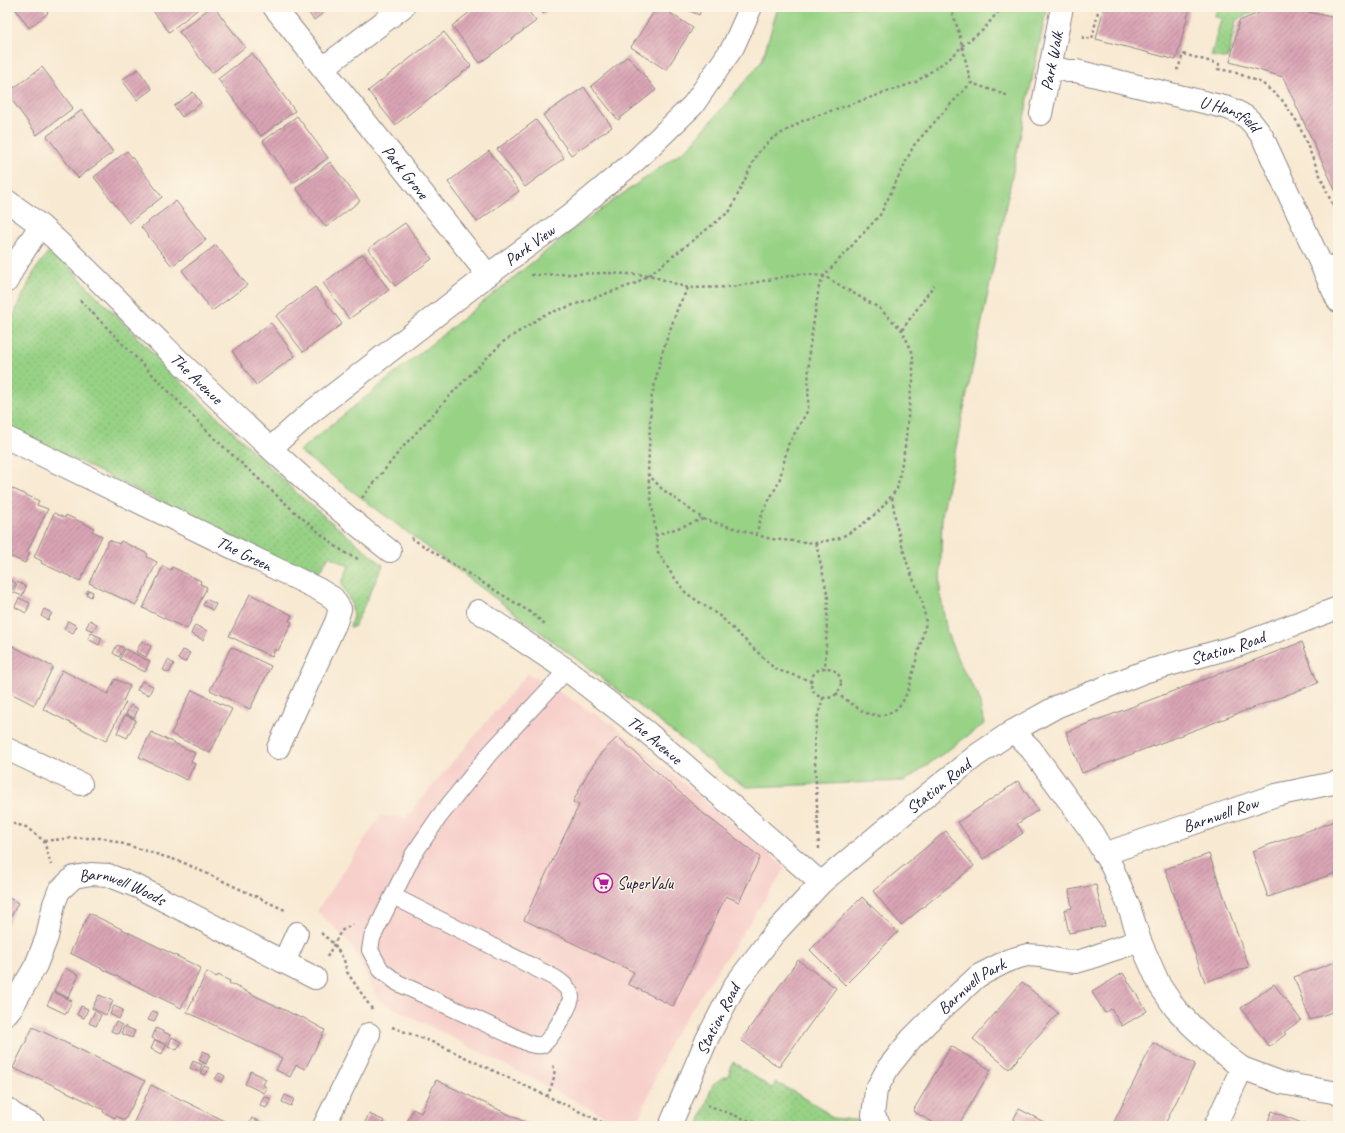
<svg xmlns="http://www.w3.org/2000/svg" width="1345" height="1133" viewBox="0 0 1345 1133" font-family="Caveat,sans-serif">
<style>
.built{fill:#f7d0cb}
.grass{fill:url(#grass-dots);stroke:#5c7a60}
.park{fill:#97d285;stroke:#5c7a60}
.building{fill:url(#building-hatch)}
.lines{fill:none;stroke-linecap:round;stroke-linejoin:round}
.service-casing{stroke:#8d8686;stroke-width:18}
.minor-casing{stroke:#8d8686;stroke-width:24}
.tertiary-casing{stroke:#8d8686;stroke-width:24}
.path{stroke:#8d8686;stroke-width:2.5;stroke-dasharray:3 3;stroke-linecap:butt}
.service{stroke:#fff;stroke-width:16}
.minor{stroke:#fff;stroke-width:22}
.tertiary{stroke:#fff;stroke-width:22}
.labels{text-anchor:middle;stroke-width:3;stroke-linejoin:round;paint-order:stroke}
.street-label{font-size:17px;fill:#22223b;stroke:#fcf5e5}
.poi-label{font-size:17px;fill:#22223b;stroke:#fcf5e5;text-anchor:start}
</style>
<defs>
<pattern id="grass-dots" width="8" height="8" patternUnits="userSpaceOnUse"><rect width="8" height="8" fill="#97d285"/><path d="M2 2h.1M6 6h.1" fill="none" stroke="#82b474" stroke-width="1.8" stroke-linecap="round"/></pattern>
<pattern id="building-hatch" width="6" height="6" patternUnits="userSpaceOnUse"><rect width="6" height="6" fill="#daa5b5"/><path d="M-1 1l2-2M0 6l6-6M5 7l2-2" fill="none" stroke="#b08694"/></pattern>
</defs>
<rect width="100%" height="100%" fill="#fcf5e5"/>
<filter id="ink" filterUnits="userSpaceOnUse"><feTurbulence type="fractalNoise" baseFrequency=".025" numOctaves="2"/><feDisplacementMap in="SourceGraphic" scale="8" xChannelSelector="R" yChannelSelector="G"/><feConvolveMatrix kernelMatrix="1 2 1 2 8 2 1 2 1" color-interpolation-filters="sRGB"/></filter>
<filter id="wash" filterUnits="userSpaceOnUse"><feTurbulence type="fractalNoise" baseFrequency=".012" numOctaves="4" result="noise"/><feDisplacementMap in="SourceGraphic" scale="16" xChannelSelector="R" yChannelSelector="G"/><feGaussianBlur stdDeviation="0.9" result="paint"/><feColorMatrix in="noise" values="0 0 0 0 0 0 0 0 0 0 0 0 0 0 0 0 0 1.4 0 .05"/><feComposite in="paint" operator="in"/></filter>
<g filter="url(#wash)">
<rect width="100%" height="100%" fill="#f8e9d2"/>
<polygon class="built" points="528,673 613,725 786,868 671,1040 636,1126 624,1126 378,1000 351,944 317,911 380,816 406,817"/>
<g class="grass">
<polygon points="1217,7 1263,7 1236,20 1228,59 1211,56 1221,19 1215,16"/>
<polygon points="51,249 181,382 300,496 383,565 354,627 350,627 353,616 351,602 342,585 343,580 349,566 329,556 318,574 305,573 7,426 7,329 35,270"/>
<path d="M 733,1062 L 773,1089 L 775,1082 C 789,1090 823,1106 832,1118 L 866,1121 L 869,1126 L 698,1126 L 713,1084 L 722,1078 L 728,1076 Z"/>
</g>
<polygon class="park" points="778,7 1047,7 942,515 940,592 947,633 960,665 978,695 984,724 905,781 747,787 733,779 643,709 299,451 576,227 689,147 762,61"/>
<g id="blocks">
<g class="building">
<polygon points="14,7 44,7 48,13 29,28"/>
<polygon points="150,7 201,7 169,32"/>
<polygon points="211,7 214,7 245,47 212,73 179,32"/>
<polygon points="304,7 331,7 314,20"/>
<polygon points="476,7 525,7 536,21 480,63 452,26"/>
<polygon points="538,7 552,7 543,14"/>
<polygon points="657,7 661,7 693,28 666,70 631,47"/>
<polygon points="681,7 702,7 699,15"/>
<polygon points="1104,7 1190,7 1176,60 1096,39"/>
<polygon points="1274,7 1284,7 1332,17 1338,31 1338,196 1283,77 1230,62 1239,21"/>
<polygon points="444,32 471,66 395,125 368,91"/>
<polygon points="252,53 295,111 261,136 218,79"/>
<polygon points="628,56 656,90 618,120 591,86"/>
<polygon points="42,67 73,108 37,135 7,93"/>
<polygon points="138,69 152,89 137,100 122,80"/>
<polygon points="584,87 612,127 571,155 543,115"/>
<polygon points="193,92 201,103 182,117 174,106"/>
<polygon points="82,110 113,152 78,178 47,136"/>
<polygon points="297,116 328,158 293,183 263,141"/>
<polygon points="536,120 564,158 525,187 497,149"/>
<polygon points="127,151 162,197 129,223 94,177"/>
<polygon points="489,151 519,191 477,222 448,182"/>
<polygon points="330,162 360,201 326,227 296,188"/>
<polygon points="176,201 206,240 172,266 141,227"/>
<polygon points="405,223 432,259 395,286 368,249"/>
<polygon points="216,245 247,285 212,311 182,270"/>
<polygon points="363,254 389,290 349,319 323,283"/>
<polygon points="315,287 342,324 303,352 276,316"/>
<polygon points="271,323 295,356 256,385 232,351"/>
<polygon points="11,488 39,501 37,505 48,509 27,552 30,553 25,563 7,555 7,490 10,491"/>
<polygon points="54,513 65,518 66,515 94,528 92,531 102,536 80,581 41,563 42,561 34,557"/>
<polygon points="109,540 119,544 121,541 148,554 147,557 157,562 136,605 89,583"/>
<polygon points="163,566 171,570 172,567 201,581 200,584 207,587 187,629 143,608"/>
<polygon points="7,579 16,583 11,591 7,589"/>
<polygon points="18,582 26,587 22,596 13,592"/>
<polygon points="88,590 93,592 91,597 86,594"/>
<polygon points="250,594 292,615 289,621 292,622 278,651 275,649 272,657 229,636"/>
<polygon points="19,598 30,603 26,613 15,607"/>
<polygon points="206,599 216,604 213,610 203,605"/>
<polygon points="44,609 52,613 48,620 41,616"/>
<polygon points="90,620 97,624 93,631 86,628"/>
<polygon points="68,621 77,626 73,633 64,629"/>
<polygon points="195,625 207,631 203,640 191,634"/>
<polygon points="91,633 102,638 99,645 88,639"/>
<polygon points="142,641 151,646 146,657 136,652"/>
<polygon points="1302,642 1318,683 1082,773 1066,732"/>
<polygon points="7,643 53,667 34,705 7,691"/>
<polygon points="117,645 124,648 119,657 113,653"/>
<polygon points="231,647 271,666 250,709 210,690"/>
<polygon points="125,649 150,661 145,672 120,659"/>
<polygon points="183,650 190,653 185,662 178,659"/>
<polygon points="168,660 174,664 169,673 163,670"/>
<polygon points="62,670 108,694 115,679 130,686 123,701 126,702 106,741 43,709"/>
<polygon points="142,681 153,686 149,695 137,690"/>
<polygon points="192,690 232,709 210,753 171,734"/>
<polygon points="131,705 138,709 134,718 126,714"/>
<polygon points="125,715 136,720 127,738 117,733"/>
<polygon points="151,732 195,753 191,762 195,764 187,780 139,757"/>
<polygon points="618,737 704,814 760,857 739,902 726,896 673,1006 628,984 634,972 524,920 579,805 573,802 587,774 602,752"/>
<polygon points="1018,781 1038,810 1017,824 1023,833 983,859 958,822"/>
<polygon points="1338,820 1338,872 1268,897 1252,851"/>
<polygon points="946,831 974,866 901,925 873,891"/>
<polygon points="1209,854 1249,967 1205,982 1165,869"/>
<polygon points="1096,885 1105,926 1069,933 1064,910 1072,908 1069,890"/>
<polygon points="7,897 18,903 7,925"/>
<polygon points="862,897 898,932 845,985 810,950"/>
<polygon points="89,913 201,968 181,1008 70,953"/>
<polygon points="798,960 836,988 779,1067 741,1040"/>
<polygon points="1338,961 1338,1010 1310,1020 1294,977"/>
<polygon points="65,968 79,975 68,998 54,991"/>
<polygon points="207,972 217,977 218,975 230,981 229,983 301,1018 302,1017 325,1030 305,1069 296,1065 290,1077 276,1070 282,1058 187,1012"/>
<polygon points="1123,973 1147,1011 1122,1026 1111,1009 1105,1013 1092,992"/>
<polygon points="1022,982 1058,1013 1009,1069 973,1039"/>
<polygon points="1274,984 1301,1020 1284,1032 1286,1034 1269,1047 1241,1008"/>
<polygon points="54,992 72,1001 66,1014 47,1005"/>
<polygon points="99,995 113,1001 106,1015 92,1008"/>
<polygon points="81,1006 88,1009 84,1018 77,1015"/>
<polygon points="114,1006 123,1010 119,1019 110,1014"/>
<polygon points="95,1011 101,1015 96,1026 89,1023"/>
<polygon points="153,1011 158,1013 154,1022 148,1020"/>
<polygon points="116,1022 122,1025 118,1034 111,1031"/>
<polygon points="124,1026 135,1031 132,1038 121,1033"/>
<polygon points="33,1027 145,1081 125,1120 116,1116 115,1118 103,1112 104,1110 86,1101 36,1077 35,1078 13,1068"/>
<polygon points="156,1028 170,1035 166,1045 152,1038"/>
<polygon points="172,1037 181,1042 177,1050 168,1046"/>
<polygon points="155,1040 166,1045 162,1054 151,1049"/>
<polygon points="1153,1043 1195,1064 1164,1126 1112,1126"/>
<polygon points="951,1046 991,1070 958,1126 939,1126 913,1111"/>
<polygon points="203,1051 210,1054 206,1064 199,1060"/>
<polygon points="193,1061 202,1065 199,1072 190,1068"/>
<polygon points="204,1066 209,1068 206,1075 200,1073"/>
<polygon points="251,1071 266,1079 263,1085 267,1088 264,1093 245,1084"/>
<polygon points="219,1073 225,1076 222,1082 215,1079"/>
<polygon points="436,1080 533,1126 405,1126 413,1109 421,1113"/>
<polygon points="151,1085 209,1113 235,1126 137,1126 133,1124"/>
<polygon points="285,1095 294,1099 291,1106 282,1102"/>
<polygon points="264,1096 271,1099 266,1108 260,1105"/>
<polygon points="1019,1109 1042,1121 1052,1126 1010,1126"/>
<polygon points="1272,1111 1309,1126 1266,1126"/>
<polygon points="369,1114 385,1121 383,1126 363,1126"/>
<polygon points="252,1118 266,1125 265,1126 248,1126"/>
</g>
</g>
</g>
<g filter="url(#ink)">
<use href="#blocks" fill-opacity="0" stroke="#8d8686" stroke-width="1"/>
<g class="lines">
<g class="service-casing">
<g id="service">
<polyline points="1322,269 1338,261"/>
<path d="M 393,896 L 555,978 C 562,983 570,988 571,997 C 571,1005 550,1041 542,1045 C 538,1046 534,1045 530,1044 L 398,983 L 381,970 L 370,950 L 372,938 L 413,855 L 439,817 L 490,753 L 567,670"/>
</g>
</g>
<g class="minor-casing">
<g id="minor">
<path id="s1" d="M 274,7 L 488,275"/>
<path id="s2" d="M 1050,67 L 1068,71 L 1076,71 L 1228,108 C 1248,116 1250,119 1262,136 L 1338,301"/>
<polyline points="323,68 403,7"/>
<path id="s3" d="M 1041,114 L 1062,7"/>
<path id="s4" d="M 7,201 C 18,209 30,217 41,226 C 83,263 122,305 162,344 C 235,416 309,488 390,551"/>
<polyline points="7,281 15,265 40,226"/>
<path id="s5" d="M 7,438 L 318,589 L 333,598 L 340,609 L 336,622 L 278,748"/>
<path id="s6" d="M 271,448 L 310,413 L 488,275 L 568,217 L 636,160 L 693,105 L 733,47 L 751,7"/>
<path id="s7" d="M 478,611 L 567,670 L 648,733 L 821,883"/>
<polyline points="1013,731 1031,749 1091,831 1112,867 1128,904 1140,941 1160,986 1175,1008 1191,1025 1217,1049 1242,1068 1282,1083 1338,1093"/>
<polyline points="7,749 81,784"/>
<path id="s8" d="M 1104,854 L 1276,795 L 1338,782"/>
<polyline points="284,962 297,933"/>
<path id="s9" d="M 7,1013 L 12,1007 L 36,965 L 47,937 L 54,904 L 59,891 L 74,877 L 91,874 L 108,875 L 138,887 L 315,978"/>
<polyline points="7,1109 13,1114 34,1126"/>
<polyline points="324,1126 369,1034"/>
<path id="s10" d="M 880,1126 L 873,1115 L 876,1090 L 888,1068 L 911,1039 L 931,1019 L 978,976 L 1009,960 L 1027,955 L 1041,956 L 1058,960 L 1076,962 L 1090,958 L 1109,951 L 1140,941"/>
<polyline points="1215,1126 1242,1068"/>
</g>
</g>
<g class="tertiary-casing">
<g id="tertiary">
<path id="s11" d="M 670,1126 L 707,1039 L 735,985 L 773,935 L 821,883 L 901,816 L 977,755 L 1013,731 L 1058,706 L 1144,672 L 1237,646 L 1338,608"/>
</g>
</g>
<g class="path">
<path d="M 950,7 C 961,33 964,57 971,83 L 1009,96"/>
<polyline points="1083,39 1083,37 1092,39 1099,7"/>
<polyline points="1176,69 1178,69 1183,54 1219,64 1218,69 1234,72 1262,83 1282,100 1298,123 1338,218"/>
<polyline points="531,275 607,273 649,275 688,288 732,287 799,274 824,276 879,308 902,330 913,354 913,380 910,397 905,447 897,489 879,511 859,527 840,538 816,543 771,539 703,519 662,489 648,474"/>
<polyline points="688,288 678,307 662,353 651,400 648,474 658,552 671,573 686,593 721,617 775,669 811,681"/>
<polyline points="80,300 216,440 295,512 334,545 347,554 358,559"/>
<polyline points="902,330 934,285"/>
<polyline points="362,498 402,448 455,390 503,342 544,315 634,284 649,275 730,211 757,154 770,140 804,120 916,82 953,56 963,45 983,30 1002,7"/>
<polyline points="756,535 763,511 779,482 788,445 808,410 809,352 819,287 824,276 880,215 914,145 949,106 971,83"/>
<polyline points="655,536 703,519"/>
<polyline points="411,538 530,612 545,624"/>
<polyline points="816,543 828,597 825,669"/>
<circle cx="826" cy="683" r="15"/>
<polyline points="836,693 865,713 881,716 894,711 902,703 908,691 926,623 923,604 908,566 896,524 892,496"/>
<polyline points="7,822 26,827 44,841 51,865"/>
<polyline points="44,841 72,838 104,838 182,862 287,911"/>
<polyline points="819,849 814,742 817,719 823,698"/>
<polyline points="321,933 334,944 344,960 347,972 372,1009"/>
<polyline points="327,957 341,931 353,924"/>
<polyline points="392,1027 437,1044 610,1126"/>
<path d="M 547,1097 C 551,1086 558,1074 552,1063"/>
<polyline points="707,1105 763,1126"/>
</g>
<use href="#service" class="service"/>
<use href="#minor" class="minor"/>
<use href="#tertiary" class="tertiary"/>
</g>
</g>
<defs>
<g id="supermarket-ring" transform="scale(1)"><circle r="9.5" fill="#fcf5e5" stroke="#b5179e" stroke-width="1.5"/><path d="M-6-5.5h2.5l.6 2H6L4.5 2H-2.5L-4.4-4H-6ZM-1.5 3.2a1.3 1.3 0 1 0 .1 0ZM3 3.2a1.3 1.3 0 1 0 .1 0Z" fill="#b5179e"/></g>
</defs>
<g fill-rule="evenodd">
<use href="#supermarket-ring" x="603" y="883"/>
</g>
<g class="labels">
<g class="street-label">
<text dy="6" stroke="none"><textPath href="#s3" startOffset="54">Park Walk</textPath></text>
<text dy="6" stroke="none"><textPath href="#s2" startOffset="187">U Hansfield</textPath></text>
<text dy="6" stroke="none"><textPath href="#s1" startOffset="211">Park Grove</textPath></text>
<text dy="6" stroke="none"><textPath href="#s6" startOffset="329">Park View</textPath></text>
<text dy="6" stroke="none"><textPath href="#s4" startOffset="260">The Avenue</textPath></text>
<text dy="6" stroke="none"><textPath href="#s5" startOffset="264">The Green</textPath></text>
<text dy="6" stroke="none"><textPath href="#s11" startOffset="765">Station Road</textPath></text>
<text dy="6" stroke="none"><textPath href="#s7" startOffset="219">The Avenue</textPath></text>
<text dy="6" stroke="none"><textPath href="#s11" startOffset="441">Station Road</textPath></text>
<text dy="6" stroke="none"><textPath href="#s8" startOffset="123">Barnwell Row</textPath></text>
<text dy="6" stroke="none"><textPath href="#s9" startOffset="205">Barnwell Woods</textPath></text>
<text dy="6" stroke="none"><textPath href="#s10" startOffset="181">Barnwell Park</textPath></text>
<text dy="6" stroke="none"><textPath href="#s11" startOffset="117">Station Road</textPath></text>
</g>
<g class="poi-label">
<text x="617" y="889">SuperValu</text>
</g>
</g>
<rect width="1345" height="1133" fill="none" stroke="#fcf5e5" stroke-width="24"/>
</svg>
